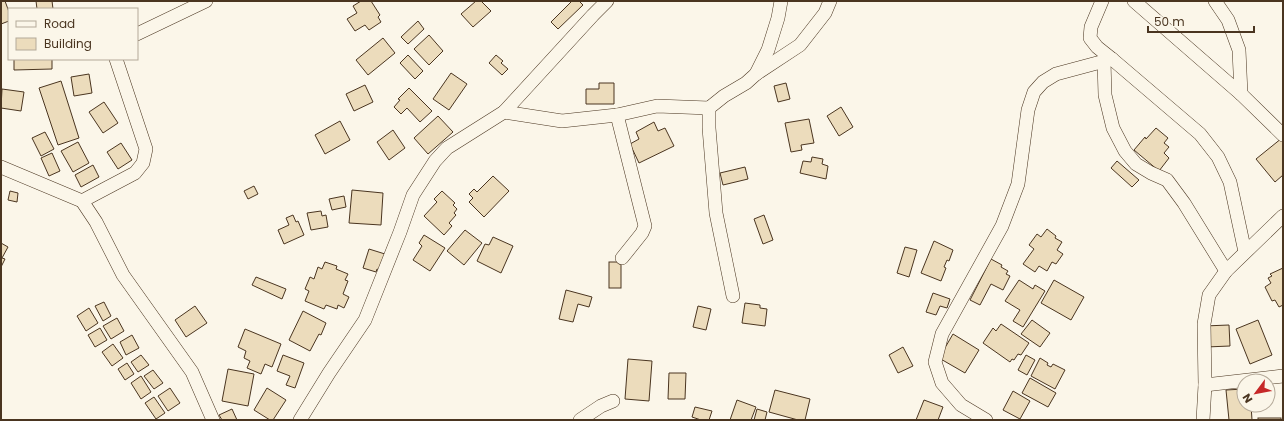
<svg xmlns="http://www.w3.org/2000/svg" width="1284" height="421" viewBox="0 0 1284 421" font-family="Poppins,sans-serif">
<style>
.building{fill:#ecdcbc;stroke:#4a3520}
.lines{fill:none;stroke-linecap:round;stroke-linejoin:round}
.street-casing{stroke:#4a3520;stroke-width:14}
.street{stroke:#fbf6e9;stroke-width:13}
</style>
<rect width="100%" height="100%" fill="#fbf6e9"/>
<g class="building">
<polygon points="1,1 5,1 9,12 9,21 1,24"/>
<polygon points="36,1 52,1 53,9 37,9"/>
<polygon points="361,1 371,1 380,15 378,17 381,22 369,30 365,25 355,31 347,19 357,13 353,6"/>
<polygon points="476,1 481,1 491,11 473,27 461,14"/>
<polygon points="572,1 579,1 583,5 558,29 551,22"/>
<polygon points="418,21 424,29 408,44 401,37"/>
<polygon points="429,35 443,51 429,65 414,49"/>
<polygon points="383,38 395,53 368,75 356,60"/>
<polygon points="408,55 423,71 415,79 400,63"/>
<polygon points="496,55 503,61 501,63 508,69 502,75 489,63"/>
<polygon points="14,59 52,59 52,69 14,70"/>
<polygon points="451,73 467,84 449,110 433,99"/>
<polygon points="89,74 92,93 74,96 71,77"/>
<polygon points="61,81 79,138 58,145 39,88"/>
<polygon points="599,83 614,83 614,104 586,104 586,89 599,89"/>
<polygon points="786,83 790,99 778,102 774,86"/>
<polygon points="365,85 373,102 354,111 346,94"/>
<polygon points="409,88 432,111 420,122 407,108 401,114 394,107 400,100 398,99"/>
<polygon points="2,89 24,92 21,111 1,108"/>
<polygon points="104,102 118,123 103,133 89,112"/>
<polygon points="841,107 853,127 839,136 827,116"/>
<polygon points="438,116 453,132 428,154 414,138"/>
<polygon points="809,119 814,143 801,145 802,150 791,152 785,123"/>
<polygon points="340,121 350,140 325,154 315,135"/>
<polygon points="654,122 658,131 665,128 674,146 639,163 630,144 639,139 636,132"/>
<polygon points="1156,128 1168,138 1164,143 1169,147 1164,153 1169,158 1159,171 1134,150 1145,137 1146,139"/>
<polygon points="393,130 405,148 389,160 377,142"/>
<polygon points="45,132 54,149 41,156 32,138"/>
<polygon points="1282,138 1283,139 1283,175 1275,182 1256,159"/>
<polygon points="78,142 89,163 73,172 61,151"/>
<polygon points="121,143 132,160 118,169 107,152"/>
<polygon points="52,153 60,171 49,176 41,158"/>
<polygon points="812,157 823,159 822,164 828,166 826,179 800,173 803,161 811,162"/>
<polygon points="1117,161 1139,180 1132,187 1111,168"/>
<polygon points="93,165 99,177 81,187 75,175"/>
<polygon points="745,167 748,179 723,185 720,173"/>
<polygon points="493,176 509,191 484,217 469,202 473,198 469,194 474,189 477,192"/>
<polygon points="254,186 258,194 248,199 244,191"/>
<polygon points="352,190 383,193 381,225 349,223"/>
<polygon points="10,191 18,193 17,202 8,200"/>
<polygon points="442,191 455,203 453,205 457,209 454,213 456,215 449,223 452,226 444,235 424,216 437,202 434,199"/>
<polygon points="344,196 346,207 332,210 329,199"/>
<polygon points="321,211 322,216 326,215 328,227 311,230 307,213"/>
<polygon points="293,215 296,222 298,221 304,235 284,244 278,230 289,225 286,218"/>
<polygon points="764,215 773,240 763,244 754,219"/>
<polygon points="1047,229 1056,236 1055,238 1062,242 1057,250 1063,254 1056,264 1052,262 1047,271 1039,266 1035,272 1023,264 1034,249 1029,245 1037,234 1041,237"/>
<polygon points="465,230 482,243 464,265 447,251"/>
<polygon points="424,235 445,248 430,271 413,260 422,246 419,243"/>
<polygon points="493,237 513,246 501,273 477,261 485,244 489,245"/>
<polygon points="934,241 953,250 949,261 947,260 944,267 946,268 941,281 921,273"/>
<polygon points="1,243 8,247 2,258 5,259 1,267"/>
<polygon points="905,247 917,250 909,277 897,273"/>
<polygon points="369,249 385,254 380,270 377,269 376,272 363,268"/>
<polygon points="991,259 1002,265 1001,267 1008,271 1006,274 1010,276 1003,290 991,284 980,305 970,300"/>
<polygon points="325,262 337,266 336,269 348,274 345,280 348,281 343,294 349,297 344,308 338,305 337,309 326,305 324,309 305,301 309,291 305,289 310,277 314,279 318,267 322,269"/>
<rect x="609" y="262" width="12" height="26"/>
<polygon points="1283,268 1283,305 1279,307 1275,300 1272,301 1265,287 1271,283 1268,278 1272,276 1270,274"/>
<polygon points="256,277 286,289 282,299 252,285"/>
<polygon points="1019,280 1033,289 1035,285 1045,291 1023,327 1013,321 1020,310 1005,301"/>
<polygon points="1054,280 1084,297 1071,320 1041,303"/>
<polygon points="566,290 592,297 589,307 578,304 573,322 559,319"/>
<polygon points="933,293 950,299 947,308 940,306 936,315 926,312"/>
<polygon points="104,302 111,316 103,321 95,306"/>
<polygon points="745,303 760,305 760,308 767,309 765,326 742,323"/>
<polygon points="195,306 207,323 186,337 175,320"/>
<polygon points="698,306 711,309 706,330 693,327"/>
<polygon points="89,308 98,323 86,331 77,316"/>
<polygon points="303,311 326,323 321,335 319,334 310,351 289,340"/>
<polygon points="117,318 124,331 111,339 103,326"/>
<polygon points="1032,320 1050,333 1040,347 1021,334"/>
<polygon points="1258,320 1272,355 1250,364 1236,329"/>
<polygon points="1001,324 1029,343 1021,355 1018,354 1014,360 1012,359 1010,362 983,343 993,328 996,331"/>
<polygon points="1229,325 1230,346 1206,347 1204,326"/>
<polygon points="100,328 107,340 95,347 88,335"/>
<polygon points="245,329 281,344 272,367 265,364 261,374 247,368 250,361 244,358 246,351 238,347"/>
<polygon points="953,334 979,350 965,373 939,358"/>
<polygon points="132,335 139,348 126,355 120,342"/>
<polygon points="113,344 123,358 112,366 102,352"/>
<polygon points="903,347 913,366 898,373 889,355"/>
<polygon points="141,355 149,365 138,372 131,362"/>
<polygon points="283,355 304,363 295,388 286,385 290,376 277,371"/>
<polygon points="1026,355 1035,360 1027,375 1018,370"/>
<polygon points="1040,358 1048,363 1047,365 1051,367 1053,364 1065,370 1055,389 1031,376"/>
<polygon points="628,359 652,361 649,401 625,399"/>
<polygon points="127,363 134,374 125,380 118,369"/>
<polygon points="228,369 254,374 248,406 222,401"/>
<polygon points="153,370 163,383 154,389 144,376"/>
<polygon points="669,373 686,373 685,399 668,399"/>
<polygon points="141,376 151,392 141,399 131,383"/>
<polygon points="1030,378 1056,393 1048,407 1022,393"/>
<polygon points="170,388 180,403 168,411 158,396"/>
<polygon points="267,388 286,400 273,420 270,420 254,410"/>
<polygon points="1244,389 1244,405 1251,405 1252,420 1229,420 1226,390"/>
<polygon points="775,390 810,399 805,420 798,420 769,412"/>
<polygon points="1013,391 1030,401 1020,419 1003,410"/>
<polygon points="154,397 165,413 156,419 145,403"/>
<polygon points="737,400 756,407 751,420 730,420"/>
<polygon points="924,400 943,407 938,420 916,420"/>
<polygon points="695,407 712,411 709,420 701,420 692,417"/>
<polygon points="232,409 237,420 222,420 219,415"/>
<polygon points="757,409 767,412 765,420 754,420"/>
<rect x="1258" y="418" width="23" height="2"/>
</g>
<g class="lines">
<g class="street-casing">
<g id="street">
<polyline points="1102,1 1091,27 1090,38 1097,47 1112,59 1200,134 1218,157 1230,182 1245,252"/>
<polyline points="1134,1 1241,94 1283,135"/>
<polyline points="1215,1 1228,20 1239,50 1241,94"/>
<polyline points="137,34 206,1"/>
<polyline points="1104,61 1105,95 1113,128 1125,151 1136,164 1151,173 1167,180 1184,203 1226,271"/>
<polyline points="756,74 800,45 825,13 830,1"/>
<polyline points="504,112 562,121 617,115 657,106 709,108"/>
<polyline points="617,115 645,226 642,233 622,258"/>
<polyline points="1,167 82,201 96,222 123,275 192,372 213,420"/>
<polyline points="82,201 135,173 143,163 146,149 116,59"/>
<polyline points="733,296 716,213 709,128 709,108 724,96 746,83 756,74 768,50 778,18 781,1"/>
<polyline points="1205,385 1283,376"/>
<polyline points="300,420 329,373 365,320 400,232 413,195 435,161 447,148 504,112 593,15 607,1"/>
<polyline points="580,420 601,406 613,401"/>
<polyline points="986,420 961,405 942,383 935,362 942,334 1002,226 1018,184 1028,110 1034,92 1043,82 1056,74 1112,59"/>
<polyline points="1203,420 1205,385 1204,324 1209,295 1226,271 1283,216"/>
</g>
</g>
<use href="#street" class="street"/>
</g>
<rect width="1284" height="421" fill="none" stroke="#4a3520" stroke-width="4"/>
<rect x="8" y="8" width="130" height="52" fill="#fbf6e9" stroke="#b4a999"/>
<rect x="16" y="21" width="20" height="6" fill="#fbf6e9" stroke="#b4a999"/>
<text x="44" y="28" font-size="12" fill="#4a3520">Road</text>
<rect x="16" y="38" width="20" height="12" fill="#ecdcbc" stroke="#b4a999"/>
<text x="44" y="48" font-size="12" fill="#4a3520">Building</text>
<g transform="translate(1256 393) rotate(238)"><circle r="19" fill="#fbf6e9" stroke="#b4a999"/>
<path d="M0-3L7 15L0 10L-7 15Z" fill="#c62828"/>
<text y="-6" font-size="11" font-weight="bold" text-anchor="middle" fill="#4a3520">N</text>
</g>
<path d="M1148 26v6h106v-6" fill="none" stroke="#4a3520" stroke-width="2"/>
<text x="1154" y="26" font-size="12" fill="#4a3520" stroke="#fbf6e9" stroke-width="3" paint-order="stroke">50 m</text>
</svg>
